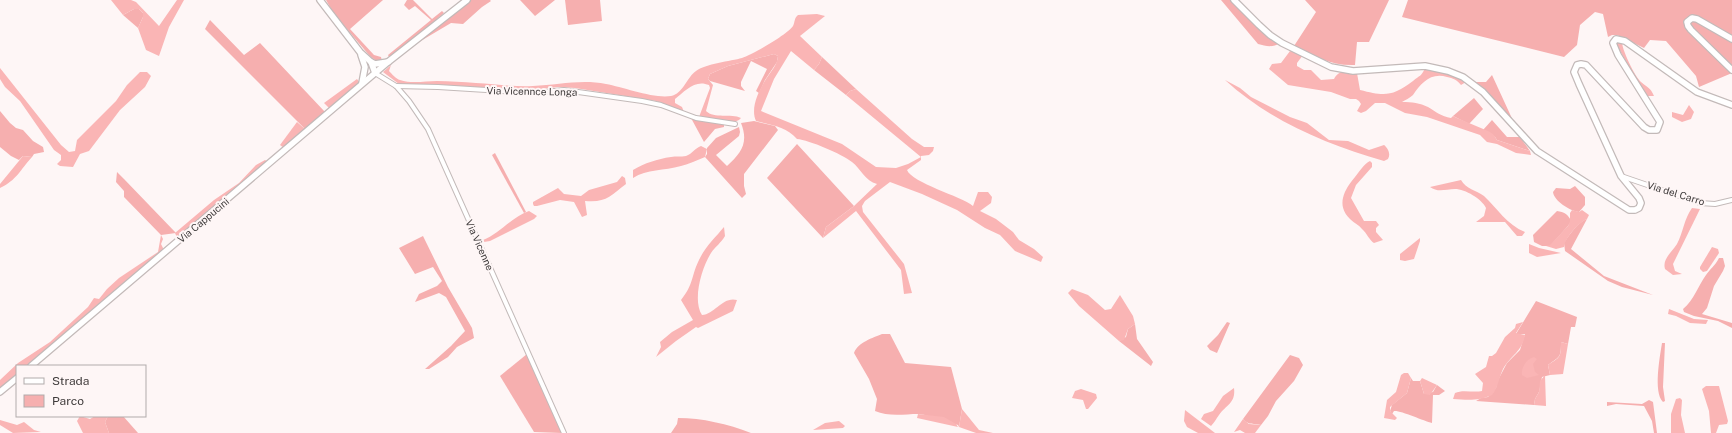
<svg xmlns="http://www.w3.org/2000/svg" width="1732" height="433" viewBox="0 0 1732 433" font-family="'Public Sans',sans-serif">
<style>
.green{fill:#f6afaf}
.forest{fill:#fab5b5}
.lines{fill:none;stroke-linecap:round;stroke-linejoin:round}
.street-casing{stroke:#c3bab9;stroke-width:6}
.secondary-casing{stroke:#c3bab9;stroke-width:8}
.street{stroke:#fff;stroke-width:4}
.secondary{stroke:#fff;stroke-width:5.5}
.labels{text-anchor:middle;stroke-width:4;stroke-linejoin:round;paint-order:stroke}
.street-label{font-size:10px;fill:#3e3a3a;stroke:#fef6f6}
</style>
<rect width="100%" height="100%" fill="#fef6f6"/>
<g class="green">
<polygon points="326,0 383,0 350,29 374,55 381,57 382,61 376,61 369,55 334,14"/>
<polygon points="407,0 413,0 432,19 442,11 444,13 390,59 388,55 431,20 415,6 409,10 404,5"/>
<polygon points="470,0 490,0 491,1 482,7 463,24 451,23 419,42"/>
<polygon points="520,0 555,0 535,16"/>
<polygon points="565,0 600,0 602,21 568,25"/>
<path d="M 1221,0 L 1231,0 L 1260,29 L 1280,43 C 1272,48 1266,46 1258,44 Z"/>
<path d="M 1305,0 L 1389,0 L 1369,42 L 1357,42 L 1355,65 C 1331,66 1314,56 1294,46 L 1316,12 Z"/>
<polygon points="1408,0 1732,0 1732,73 1699,87 1696,76 1666,41 1650,40 1644,48 1617,35 1612,35 1608,37 1603,14 1595,12 1580,25 1577,45 1564,57 1402,17"/>
<polygon points="134,9 139,9 143,13 143,17 138,28 123,15"/>
<polygon points="210,20 244,55 260,43 325,112 324,113 305,129 205,29"/>
<polygon points="774,54 778,56 777,62 765,80 759,93 756,91 767,69 751,61 741,82 741,86 745,91 710,81 708,79 710,74 728,66"/>
<polygon points="822,57 856,89 850,91 846,95 814,70 819,64"/>
<polygon points="1492,75 1515,125 1474,82 1486,82"/>
<polygon points="1474,98 1483,109 1469,124 1453,116"/>
<polygon points="0,111 10,123 16,128 23,130 33,141 43,147 44,152 34,154 32,157 23,156 19,160 11,156 0,147"/>
<polygon points="691,118 724,123 724,127 715,129 704,142"/>
<polygon points="1492,120 1507,137 1520,137 1530,151 1497,140 1495,137 1483,130"/>
<path d="M 754,121 L 775,126 L 778,130 L 744,174 L 744,186 L 746,194 L 742,198 L 705,157 L 707,154 L 707,148 L 716,138 L 739,127 L 740,132 L 739,136 L 716,155 L 727,166 C 741,153 749,143 741,123 Z"/>
<polygon points="797,144 854,206 826,227 823,238 767,178"/>
<polygon points="495,153 526,212 524,213 492,155"/>
<polygon points="117,172 124,179 176,233 161,235 124,197 124,191 116,182"/>
<path d="M 1575,186 L 1585,197 L 1585,205 L 1579,212 C 1570,211 1554,201 1553,192 L 1556,188 L 1570,189 Z"/>
<path d="M 1557,211 C 1564,212 1568,214 1571,221 L 1568,226 L 1550,246 L 1542,246 L 1534,242 L 1533,235 Z"/>
<path d="M 1587,219 L 1571,249 L 1604,276 L 1653,295 L 1622,287 L 1608,281 L 1565,251 L 1564,243 C 1569,235 1578,222 1587,219 Z"/>
<polygon points="423,236 448,287 472,328 474,338 457,347 448,357 429,369 425,369 451,346 465,331 446,297 439,293 415,302 419,294 437,286 442,281 433,267 415,274 399,248"/>
<path d="M 1719,258 L 1723,258 L 1725,266 L 1723,271 L 1714,286 L 1707,308 L 1702,314 L 1732,323 L 1732,328 L 1718,321 L 1694,316 L 1684,312 L 1683,309 C 1694,300 1698,286 1706,275 C 1710,269 1715,266 1719,258 Z"/>
<path d="M 1536,301 L 1577,317 L 1575,327 L 1571,327 L 1568,344 L 1561,342 C 1561,358 1560,356 1548,365 L 1550,375 L 1542,377 L 1539,392 L 1535,399 L 1534,405 L 1476,401 L 1481,398 L 1488,397 L 1496,388 L 1497,382 L 1507,363 L 1520,350 L 1525,334 L 1516,334 Z"/>
<polygon points="1227,322 1230,323 1217,353 1210,350 1207,346 1218,335"/>
<polygon points="1135,324 1137,339 1153,362 1151,366 1119,341 1126,337 1128,329"/>
<path d="M 882,334 L 890,334 L 905,363 L 951,367 L 962,409 L 959,427 L 958,425 C 949,423 926,414 918,414 C 905,414 888,417 875,411 L 877,399 L 869,379 L 854,353 C 858,342 873,338 882,334 Z"/>
<path d="M 1662,343 L 1665,343 L 1663,387 L 1665,401 L 1663,402 C 1653,392 1660,356 1662,343 Z"/>
<polygon points="527,354 562,433 534,432 500,376"/>
<path d="M 1290,355 L 1299,358 L 1303,365 L 1294,381 L 1276,401 L 1268,416 L 1261,425 C 1254,423 1249,426 1243,419 Z"/>
<path d="M 1411,378 L 1413,381 L 1420,381 L 1424,394 L 1433,392 L 1437,385 L 1445,391 L 1439,395 L 1433,395 L 1432,423 C 1424,421 1400,410 1394,411 L 1392,414 L 1390,411 L 1392,405 L 1407,393 Z"/>
<polygon points="1649,400 1653,402 1657,433 1654,433 1652,421 1644,406 1616,404 1607,406 1607,402 1642,404"/>
<polygon points="108,416 123,416 138,433 109,433 105,422"/>
<path d="M 678,418 C 702,418 728,424 751,433 L 671,433 L 677,424 Z"/>
</g>
<g class="forest">
<polygon points="111,0 131,0 136,2 159,26 177,0 184,0 169,27 159,56 146,50 138,28 143,17 143,13 139,9 134,9 123,15"/>
<path d="M 817,14 L 825,16 L 800,36 L 822,57 L 819,64 L 814,70 L 791,51 L 774,79 L 761,111 L 842,144 L 876,167 L 896,168 L 908,164 L 921,157 L 846,95 L 850,91 L 856,89 L 912,139 L 924,147 L 934,147 L 933,151 L 929,155 L 921,156 L 921,160 L 907,170 C 912,183 961,196 973,206 L 978,192 L 988,192 L 992,197 L 991,203 L 980,211 L 996,219 L 1013,232 L 1019,240 L 1034,249 L 1043,257 L 1041,262 L 1015,251 L 1000,235 L 985,228 L 957,210 L 922,194 L 890,182 L 865,201 L 862,206 L 863,212 L 904,264 L 912,293 L 904,294 L 901,270 L 856,211 L 823,238 L 826,227 L 854,206 L 877,184 C 865,181 861,169 852,162 C 842,154 809,140 797,139 C 787,127 771,125 756,121 C 750,108 759,90 766,79 C 771,71 777,66 778,56 L 774,54 L 728,66 L 710,74 L 708,79 L 713,85 L 706,111 C 714,119 731,113 741,118 L 739,120 L 734,122 L 699,117 L 710,88 L 709,85 C 695,79 685,91 675,99 L 675,103 L 682,107 L 684,112 L 656,101 L 575,88 L 558,87 L 525,91 L 399,84 L 383,72 L 391,65 L 389,71 C 392,74 396,79 400,80 C 412,84 425,81 437,81 C 450,81 463,82 476,83 C 495,84 514,87 533,86 C 558,85 581,79 606,84 C 623,87 654,99 671,96 C 683,94 687,77 696,71 C 705,64 731,61 742,58 C 752,55 788,34 793,26 C 795,22 794,18 798,15 Z"/>
<path d="M 1622,41 C 1621,48 1635,77 1641,82 C 1648,88 1650,87 1654,96 L 1646,96 L 1616,44 L 1616,42 Z"/>
<path d="M 1290,51 L 1303,55 L 1297,63 L 1297,66 L 1304,70 L 1311,70 L 1321,80 L 1334,79 C 1339,69 1347,72 1357,73 L 1360,90 C 1384,96 1392,97 1413,81 C 1420,75 1421,77 1425,68 C 1440,70 1453,74 1466,82 L 1461,85 C 1457,80 1453,78 1447,77 C 1431,72 1421,83 1413,95 C 1410,98 1405,100 1402,102 C 1412,102 1420,103 1428,107 C 1436,112 1441,116 1451,118 L 1453,116 L 1457,118 L 1488,131 L 1493,134 L 1497,140 L 1530,151 L 1531,155 L 1516,153 L 1497,144 L 1487,142 L 1480,135 L 1427,117 L 1405,113 L 1385,103 L 1375,103 L 1366,111 L 1361,113 L 1357,111 L 1361,104 L 1359,101 L 1356,99 L 1350,99 L 1331,92 L 1288,85 L 1269,69 L 1272,64 L 1281,63 Z"/>
<polygon points="0,68 61,145 69,152 75,151 77,140 116,101 127,85 140,72 147,72 151,76 145,87 120,110 89,151 80,154 73,167 60,166 57,164 61,160 61,155 54,150 20,101 5,87 0,79"/>
<polygon points="357,79 360,83 330,109 324,103"/>
<path d="M 1225,80 L 1240,88 L 1251,97 L 1290,117 L 1307,123 L 1329,140 L 1348,141 L 1369,150 L 1384,145 C 1388,148 1391,154 1388,159 L 1384,161 C 1326,144 1270,121 1225,80 Z"/>
<polygon points="1689,105 1694,112 1691,119 1682,122 1672,117 1672,112 1683,115"/>
<polygon points="297,122 305,129 284,148 280,145"/>
<path d="M 701,146 L 707,149 L 705,157 C 697,160 689,164 681,166 C 664,171 647,169 633,178 L 633,170 C 645,163 657,159 671,157 C 676,156 681,157 686,156 C 692,154 695,148 701,146 Z"/>
<path d="M 23,156 L 32,157 C 20,170 17,180 0,188 L 0,184 Z"/>
<polygon points="265,160 268,162 178,240 175,233 214,200 239,183 256,165"/>
<path d="M 1370,161 L 1372,163 L 1372,167 L 1356,185 L 1351,198 L 1364,221 L 1376,221 L 1379,225 L 1376,228 L 1376,232 L 1383,240 L 1374,243 C 1369,240 1367,233 1362,229 C 1359,225 1354,223 1350,219 C 1336,205 1344,190 1355,177 C 1359,172 1364,164 1370,161 Z"/>
<path d="M 622,176 L 625,178 L 626,184 C 610,196 606,203 585,201 L 587,215 L 582,217 L 574,202 L 560,200 L 537,206 L 534,206 L 533,204 L 533,202 L 558,188 L 564,194 L 581,196 L 589,190 L 617,182 Z"/>
<path d="M 1461,180 C 1466,189 1476,190 1484,196 C 1497,208 1507,225 1525,232 L 1522,236 L 1517,236 L 1505,222 L 1476,222 L 1484,216 L 1486,208 C 1482,199 1465,189 1455,189 C 1446,189 1438,193 1430,187 Z"/>
<path d="M 1692,208 L 1700,209 L 1673,264 L 1675,271 L 1682,274 L 1673,275 L 1665,269 C 1662,259 1672,252 1677,244 C 1683,233 1684,219 1692,208 Z"/>
<path d="M 1572,210 L 1579,212 L 1582,210 L 1589,215 L 1587,219 C 1579,222 1565,238 1564,247 L 1556,249 L 1546,246 L 1550,245 L 1568,226 L 1570,221 L 1570,213 Z"/>
<path d="M 529,211 L 537,216 L 534,219 L 490,241 L 484,242 L 483,240 C 499,234 513,216 529,211 Z"/>
<path d="M 724,227 L 725,236 C 721,243 715,247 711,253 C 702,267 692,300 702,315 C 715,314 723,296 737,300 L 733,311 L 698,328 L 696,327 L 676,341 L 656,357 L 661,347 L 660,342 L 672,332 L 693,320 L 681,300 C 694,284 691,276 699,260 C 705,247 715,238 724,227 Z"/>
<polygon points="161,235 163,239 161,244 164,250 28,366 17,366 17,375 0,389 0,380 18,363 50,342 88,307 94,298 99,299 107,289 119,278 158,252"/>
<polygon points="1420,238 1420,241 1414,259 1405,261 1400,260 1400,254"/>
<polygon points="1529,244 1539,248 1561,253 1537,257 1529,253"/>
<polygon points="1712,247 1718,249 1719,253 1707,271 1703,272 1700,269 1700,267"/>
<polygon points="1072,289 1088,295 1105,310 1111,309 1120,295 1133,316 1135,324 1128,329 1124,340 1119,341 1079,306 1068,293"/>
<polygon points="1669,309 1694,319 1708,320 1706,324 1690,323 1676,316 1668,314"/>
<path d="M 1523,322 L 1516,333 L 1525,335 C 1522,352 1511,355 1503,369 C 1499,377 1498,388 1492,395 C 1479,401 1468,400 1453,399 L 1455,393 C 1463,389 1473,393 1482,391 L 1483,383 L 1475,374 L 1486,367 L 1489,356 L 1492,356 L 1496,353 L 1505,337 L 1515,328 L 1516,324 Z"/>
<path d="M 1561,342 L 1568,344 L 1563,374 L 1550,375 L 1548,365 C 1560,357 1561,358 1561,342 Z"/>
<path d="M 1534,357 L 1537,359 L 1533,364 L 1535,372 L 1539,375 L 1527,378 L 1522,375 C 1521,368 1526,359 1534,357 Z"/>
<polygon points="1404,373 1408,373 1411,378 1407,393 1390,407 1390,411 1397,418 1395,420 1384,418 1387,400 1396,392 1401,375"/>
<polygon points="1545,375 1546,406 1534,405 1535,399 1539,392 1540,381"/>
<polygon points="1422,378 1437,385 1430,395 1424,394 1420,381"/>
<polygon points="1706,386 1719,386 1728,421 1727,424 1719,425 1716,433 1711,433 1709,411 1702,389"/>
<path d="M 1234,388 C 1236,403 1226,405 1219,415 C 1216,419 1214,423 1211,426 L 1201,419 L 1204,414 L 1213,411 L 1223,396 Z"/>
<polygon points="1081,389 1096,394 1097,398 1088,409 1086,409 1083,400 1072,398 1075,391"/>
<polygon points="1680,398 1682,400 1681,415 1685,433 1671,433 1671,414 1676,399"/>
<polygon points="962,409 979,430 993,433 976,433 959,427"/>
<polygon points="1185,410 1215,433 1198,433 1187,427 1184,421"/>
<polygon points="918,414 944,417 956,424 958,427 917,418"/>
<polygon points="80,416 90,419 95,416 108,416 105,422 109,433 83,433 77,421"/>
<polygon points="1243,419 1249,424 1261,425 1255,433 1245,433 1240,430 1234,432"/>
<polygon points="0,420 17,425 24,422 34,430 41,432 13,433 0,425"/>
<polygon points="839,421 845,426 843,428 813,430 825,423"/>
</g>
<g class="lines">
<g class="street-casing">
<g id="street">
<polyline points="375,73 396,86 409,101 428,129 564,433"/>
<polyline points="396,86 438,87 535,93 564,90 642,101 661,105 696,118 735,124"/>
<polyline points="1621,176 1700,203 1715,204 1732,200"/>
</g>
</g>
<g class="secondary-casing">
<g id="secondary">
<polyline points="320,0 360,52 371,62 375,73"/>
<polyline points="1234,0 1259,25 1270,35 1282,43 1331,67 1353,71 1425,66 1448,71 1463,77 1483,92 1537,151 1629,210 1635,210 1639,208 1641,203 1639,198 1621,176 1579,84 1574,72 1577,65 1581,64 1586,65 1644,127 1649,130 1657,130 1660,122 1618,55 1613,43 1616,39 1625,41 1697,92 1732,105"/>
<polyline points="1732,39 1697,19 1692,18 1687,22 1688,26 1691,30 1732,70"/>
<polyline points="361,55 365,67 362,83"/>
<polyline points="371,62 375,64 388,62"/>
<polyline points="31,366 388,62 467,0"/>
<polyline points="0,392 17,378"/>
</g>
</g>
<use href="#street" class="street"/>
<use href="#secondary" class="secondary"/>
</g>
<g class="labels">
<g class="street-label">
<text transform="translate(532 91) rotate(1)" y="4">Via Vicennce Longa</text>
<text transform="translate(1676 193) rotate(17)" y="4">Via del Carro</text>
<text transform="translate(203 220) rotate(-40)" y="4">Via Cappucini</text>
<text transform="translate(480 245) rotate(66)" y="4">Via Vicenne</text>
</g>
</g>
<rect x="16" y="365" width="130" height="52" fill="#fef6f6" stroke="#b1abab"/>
<rect x="24" y="378" width="20" height="6" fill="#ffffff" stroke="#b1abab"/>
<text x="52" y="385" font-size="12" fill="#3e3a3a">Strada</text>
<rect x="24" y="395" width="20" height="12" fill="#f6afaf" stroke="#b1abab"/>
<text x="52" y="405" font-size="12" fill="#3e3a3a">Parco</text>
</svg>
